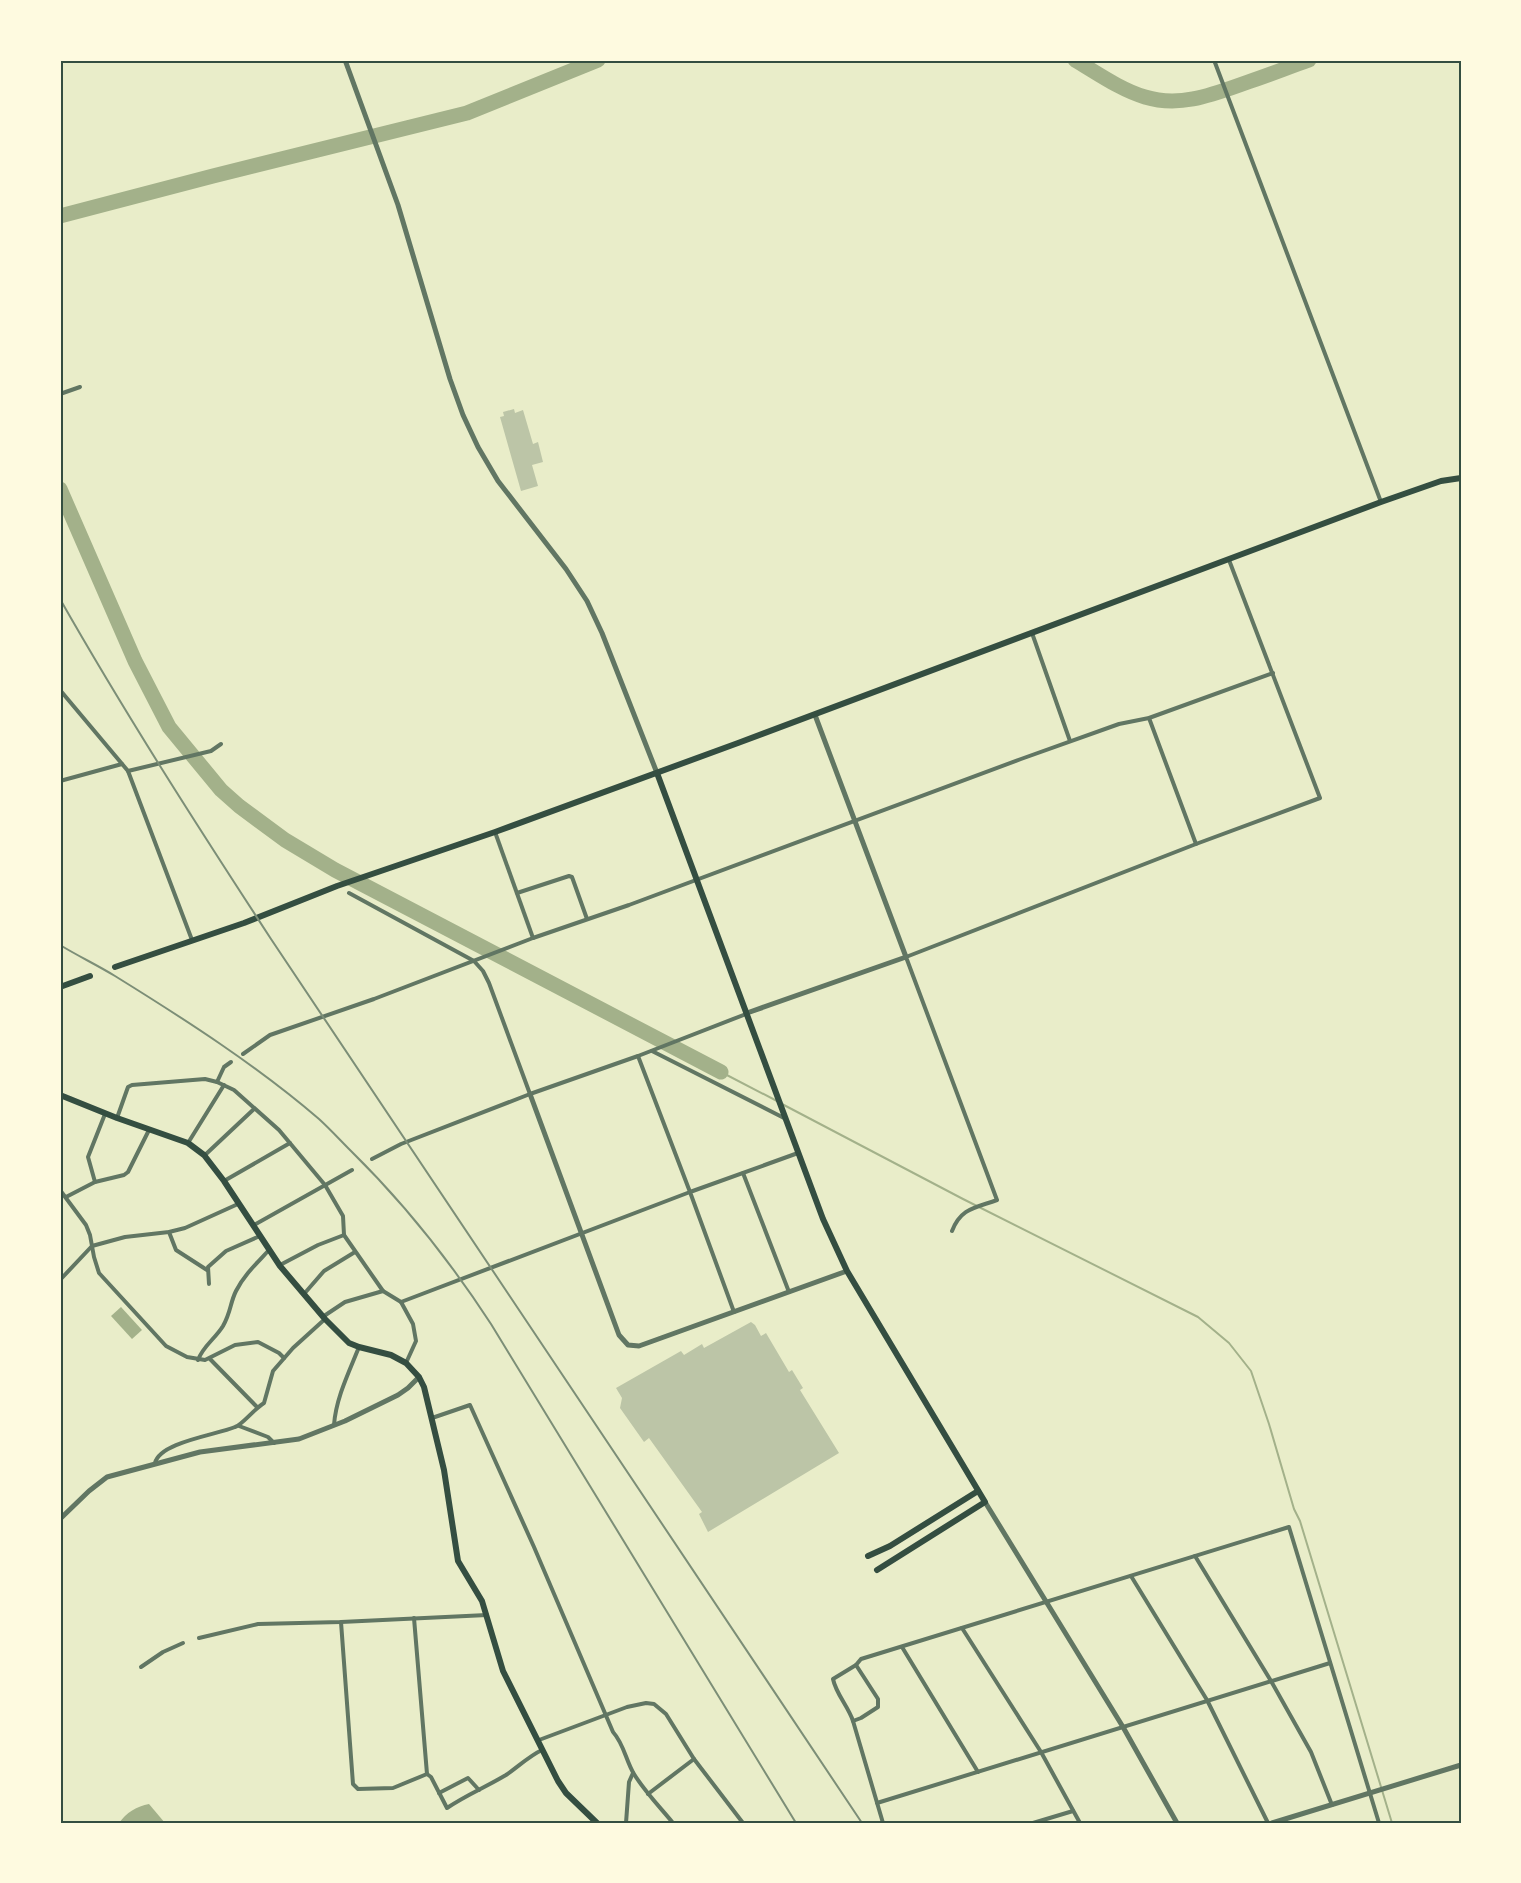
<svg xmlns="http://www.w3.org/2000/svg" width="1521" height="1883" viewBox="0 0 1521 1883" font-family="Lora,serif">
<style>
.water{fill:#a3b18a}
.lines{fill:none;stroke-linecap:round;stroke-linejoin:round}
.stream{stroke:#a3b18a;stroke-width:2}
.river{stroke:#a3b18a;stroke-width:15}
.building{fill:#bcc5a7}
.minor{stroke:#617663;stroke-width:4}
.tertiary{stroke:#617663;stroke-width:5}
.secondary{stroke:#344e41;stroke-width:6}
.rail{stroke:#7c8e77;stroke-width:2}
.neatline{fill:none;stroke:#344e41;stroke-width:2}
</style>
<rect width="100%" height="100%" fill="#e9edc9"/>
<g class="water">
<polygon points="121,1307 142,1330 132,1339 111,1316"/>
<path d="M 149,1804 L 165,1823 L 119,1823 C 126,1813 137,1806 149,1804 Z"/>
</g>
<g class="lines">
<g class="stream">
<polyline points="721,1072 777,1101"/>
<polyline points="782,1104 963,1199 1198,1317 1229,1343 1251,1371 1269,1424 1294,1509 1300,1521 1392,1823"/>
</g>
<g class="river">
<path d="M 1075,60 C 1097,73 1121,90 1145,97 C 1181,108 1214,94 1248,82 C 1269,75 1289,67 1309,60"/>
<polyline points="60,216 213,176 467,113 598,60"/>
<polyline points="60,489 135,661 169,727 221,790 239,806 285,840 335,870 721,1072"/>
</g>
</g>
<g class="building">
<polygon points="514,409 515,413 523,410 533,444 538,442 543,462 532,465 538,486 521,491 500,417 504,416 503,412"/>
<polygon points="751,1322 755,1325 761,1336 766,1333 789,1372 792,1370 803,1388 800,1390 839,1453 708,1532 699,1514 702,1512 649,1438 644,1442 620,1408 622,1398 616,1388 681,1351 684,1355 702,1344 704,1348"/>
</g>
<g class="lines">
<g class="minor">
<polyline points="1214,60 1381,502"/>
<polyline points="60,394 80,387"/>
<polyline points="1032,633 1070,741"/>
<polyline points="60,690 128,771 192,940"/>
<polyline points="1149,718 1196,844"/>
<polyline points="128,771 211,751 221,744"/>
<polyline points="60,781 122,764"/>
<polyline points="495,832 533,938"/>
<polyline points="349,893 474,961 483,971 489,983 530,1094"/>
<polyline points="517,893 569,876 572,877 587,919"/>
<polyline points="652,1051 784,1118"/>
<polyline points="243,1054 270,1035 374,999 533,938 629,905 1021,759 1119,724 1149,718 1273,673"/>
<polyline points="217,1082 224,1067 231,1062"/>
<polyline points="117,1118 128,1087 132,1085 205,1079 217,1082 234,1090 279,1130 325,1185 343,1216 344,1235 383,1291 401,1302 413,1324 416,1341 406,1363"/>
<polyline points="188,1143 224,1085"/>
<polyline points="205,1155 254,1109"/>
<polyline points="372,1159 401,1144 530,1094 638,1056 746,1014"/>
<polyline points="743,1173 789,1292"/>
<polyline points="224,1181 290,1143"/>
<polyline points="95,1182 88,1157 105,1114"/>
<polyline points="60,1190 86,1225 90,1235 94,1257 99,1273 166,1346 187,1357 205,1360 235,1345 258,1342 279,1353 284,1358"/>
<polyline points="66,1197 95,1182 124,1175 128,1172 149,1130"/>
<polyline points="254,1225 352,1170"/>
<path d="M 952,1231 C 961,1208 975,1208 997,1200 L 906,957 L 1196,844 L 1320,798 L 1229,560"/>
<polyline points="169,1232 176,1250 207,1270"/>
<polyline points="280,1265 318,1245 344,1235"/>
<polyline points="60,1280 92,1246 125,1237 169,1232 185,1228 238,1204"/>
<polyline points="209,1284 208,1267 226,1251 260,1236"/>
<polyline points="304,1294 324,1271 355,1252"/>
<polyline points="401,1302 690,1192 638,1056"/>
<polyline points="734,1312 690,1192 798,1153"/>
<polyline points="324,1316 345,1302 383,1291"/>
<polyline points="210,1359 257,1407"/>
<path d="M 198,1360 C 203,1346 215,1339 223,1326 C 231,1312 230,1303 236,1291 C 244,1275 257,1263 269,1250"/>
<path d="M 432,1418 L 470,1405 L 534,1547 L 613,1732 C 624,1744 626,1761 634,1774 C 645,1792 660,1807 673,1823"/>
<path d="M 334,1425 C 336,1398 349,1372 359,1347"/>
<polyline points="239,1426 268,1437 274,1443"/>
<path d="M 155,1463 C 160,1442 216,1435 235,1427 C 242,1425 254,1409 264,1403 L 273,1371 L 293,1348 L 325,1319"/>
<polyline points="1195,1556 1271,1681 1311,1752 1332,1805"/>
<polyline points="1131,1576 1207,1700 1268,1823"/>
<path d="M 414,1618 L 427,1774 L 431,1777 L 447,1808 C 466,1795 486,1787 506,1775 C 518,1767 529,1756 542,1750"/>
<polyline points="341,1622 353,1784 358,1789 393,1788 427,1774"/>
<polyline points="962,1628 1041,1752 1080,1823"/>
<polyline points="199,1638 258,1624 341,1622 487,1615"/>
<polyline points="902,1647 978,1772"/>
<polyline points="141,1667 163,1652 183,1643"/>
<polyline points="853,1721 861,1718 878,1707 878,1699 856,1665"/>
<polyline points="539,1740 627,1707 646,1703 654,1704 666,1714 694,1759 743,1823"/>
<polyline points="439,1793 468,1778 479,1790"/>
<polyline points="648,1794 694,1759"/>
<polyline points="877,1803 1330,1663"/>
<polyline points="626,1823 629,1782 633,1773"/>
<path d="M 883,1823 L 853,1721 C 848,1706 836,1694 833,1679 L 856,1665 L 861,1659 L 1289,1527 L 1379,1823"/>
<polyline points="1033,1823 1073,1811"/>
</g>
<g class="tertiary">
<polyline points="345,60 398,205 450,379 463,415 478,447 498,481 566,569 587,601 602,633 657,773"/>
<polyline points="747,1013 906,957 815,715"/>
<polyline points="530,1094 619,1335 628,1345 639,1346 847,1271"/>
<polyline points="985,1502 1123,1727 1177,1823"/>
<polyline points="60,1519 89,1491 107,1477 200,1452 299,1439 345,1421 398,1395 408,1388 419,1377"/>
<polyline points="1272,1823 1461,1765"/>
</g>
<g class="secondary">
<polyline points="657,773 823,1219 847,1271 985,1502 877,1570"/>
<polyline points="115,967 244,923 337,886 495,832 738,743 1381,502 1441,481 1461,478"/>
<polyline points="60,987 90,976"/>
<polyline points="60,1095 117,1118 188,1143 204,1155 224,1181 280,1266 325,1319 349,1343 359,1347 391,1355 406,1363 419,1377 424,1387 444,1470 458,1561 482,1601 503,1671 558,1781 566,1793 597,1823"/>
<polyline points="868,1556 890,1546 978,1491"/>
</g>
<g class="rail">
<path d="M 60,599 C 126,715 198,827 271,939 L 862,1823"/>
<path d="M 60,945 C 78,956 97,965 115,976 C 186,1020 256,1065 319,1119 C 330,1129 341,1141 351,1151 C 405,1204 450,1261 491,1324 L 796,1823"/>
</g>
</g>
<rect width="1521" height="1883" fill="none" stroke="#fefae0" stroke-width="123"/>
<rect x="62" y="62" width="1398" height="1760" class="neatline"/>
</svg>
